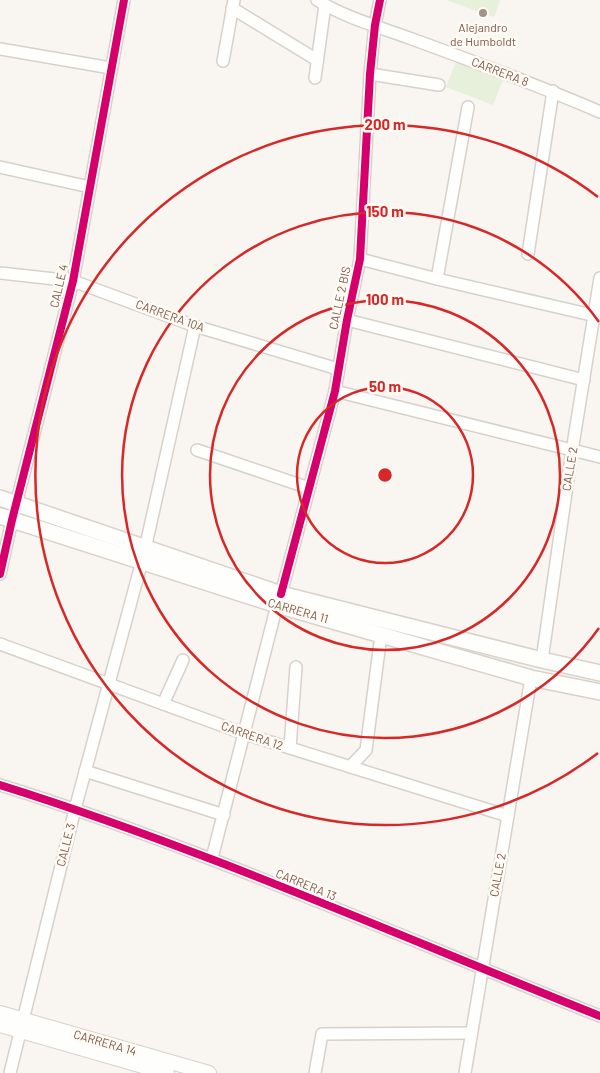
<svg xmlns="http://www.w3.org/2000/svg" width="600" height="1073" viewBox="0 0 600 1073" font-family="Barlow,sans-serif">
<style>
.green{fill:#e7f0db}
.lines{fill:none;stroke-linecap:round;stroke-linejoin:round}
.minor-casing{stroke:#d7d1cb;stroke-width:14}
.tertiary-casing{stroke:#d7d1cb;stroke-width:16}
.secondary-casing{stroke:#d9d2cb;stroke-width:18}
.minor{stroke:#fefefd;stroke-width:11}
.tertiary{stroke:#fefefd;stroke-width:14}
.secondary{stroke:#fefefd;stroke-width:15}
.cycleway-casing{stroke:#fffaf3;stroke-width:11}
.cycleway{stroke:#d6006c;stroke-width:8}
.ring{fill:none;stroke:#d62828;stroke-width:2.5}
.poi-dot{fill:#a69286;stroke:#fffaf3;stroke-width:2}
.labels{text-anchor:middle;stroke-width:5;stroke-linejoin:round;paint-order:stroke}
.poi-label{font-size:12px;fill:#7a5c4d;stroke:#fffaf3}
.street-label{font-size:12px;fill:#7a5c4d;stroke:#fffaf3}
.centre{fill:#d62828;stroke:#fffaf3;stroke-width:2.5}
.ring-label{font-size:15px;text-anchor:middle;font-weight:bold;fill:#d62828;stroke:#fffaf3;stroke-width:5;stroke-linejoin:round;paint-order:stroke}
</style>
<rect width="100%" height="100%" fill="#f9f5f0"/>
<g class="green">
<polygon points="446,0 500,0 494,17"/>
<polygon points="456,62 503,80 493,105 446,87"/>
</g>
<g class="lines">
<g class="minor-casing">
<g id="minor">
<path d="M 317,0 C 343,17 382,28 412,39 C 475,62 538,85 600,112"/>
<polyline points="232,8 317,60"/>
<polyline points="0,49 111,68"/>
<polyline points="223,61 234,0"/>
<polyline points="370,74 439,85"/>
<polyline points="315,78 325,5"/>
<polyline points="0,167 90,187"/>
<polyline points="528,254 553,91"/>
<polyline points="360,259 437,279 600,317"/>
<polyline points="0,273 73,281 195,326 338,369"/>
<polyline points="437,279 468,107"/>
<polyline points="347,320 584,380"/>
<polyline points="335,391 600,457"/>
<polyline points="197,450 309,488"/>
<polyline points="145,549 195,326"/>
<polyline points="0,574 12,520 73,281 124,0"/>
<polyline points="281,594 335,391 347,320 360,259 370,74 375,25 380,0"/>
<polyline points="0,644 245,734 508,816"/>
<polyline points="542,660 572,451 600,278"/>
<polyline points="163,704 183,660"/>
<polyline points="290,748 296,667"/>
<polyline points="350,767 366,750 381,635"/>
<polyline points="85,771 224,815"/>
<path d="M 0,785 C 205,849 401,937 600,1016"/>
<polyline points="212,858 277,605"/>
<polyline points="10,1073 75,809 142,561"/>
<polyline points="315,1073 322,1034 471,1033"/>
<polyline points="465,1073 531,678"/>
</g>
</g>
<g class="tertiary-casing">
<g id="tertiary">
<polyline points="0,1013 209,1073"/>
<polyline points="0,1025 167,1073"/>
</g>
</g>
<g class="secondary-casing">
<g id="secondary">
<polyline points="0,498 281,594 542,660 600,673"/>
<polyline points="0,516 277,605 531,678 600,692"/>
</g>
</g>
<use href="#minor" class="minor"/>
<use href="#tertiary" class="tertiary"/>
<use href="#secondary" class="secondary"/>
<g class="cycleway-casing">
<g id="cycleway">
<polyline points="0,574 12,520 73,281 124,0"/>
<polyline points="281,594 335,391 347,320 360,259 370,74 375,25 380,0"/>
<path d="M 0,785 C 205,849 401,937 600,1016"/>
</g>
</g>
<use href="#cycleway" class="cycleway"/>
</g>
<g class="ring">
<circle cx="385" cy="475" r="88"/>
<circle cx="385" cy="475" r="175"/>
<path d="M599 628A263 263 0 1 1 599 322"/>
<path d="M598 753A350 350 0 1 1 598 197"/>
</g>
<circle class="poi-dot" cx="483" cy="13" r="5"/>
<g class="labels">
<g class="poi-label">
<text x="483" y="32">Alejandro<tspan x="483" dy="14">de Humboldt</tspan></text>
</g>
<g class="street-label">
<text transform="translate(500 72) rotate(21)" y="4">CARRERA 8</text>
<text transform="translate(59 286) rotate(-77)" y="4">CALLE 4</text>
<text transform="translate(340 298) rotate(-78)" y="4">CALLE 2 BIS</text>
<text transform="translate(170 316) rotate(20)" y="4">CARRERA 10A</text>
<text transform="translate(570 469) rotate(-81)" y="4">CALLE 2</text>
<text transform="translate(298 611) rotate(16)" y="4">CARRERA 11</text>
<text transform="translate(252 736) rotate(19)" y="4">CARRERA 12</text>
<text transform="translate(66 845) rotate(-76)" y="4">CALLE 3</text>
<text transform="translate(498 875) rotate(-80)" y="4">CALLE 2</text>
<text transform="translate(306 885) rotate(22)" y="4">CARRERA 13</text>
<text transform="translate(105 1043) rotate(16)" y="4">CARRERA 14</text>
</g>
</g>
<circle cx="385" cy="475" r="8" class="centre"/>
<g class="ring-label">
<text x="385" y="130">200 m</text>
<text x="385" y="217">150 m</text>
<text x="385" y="305">100 m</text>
<text x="385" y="392">50 m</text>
</g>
</svg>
